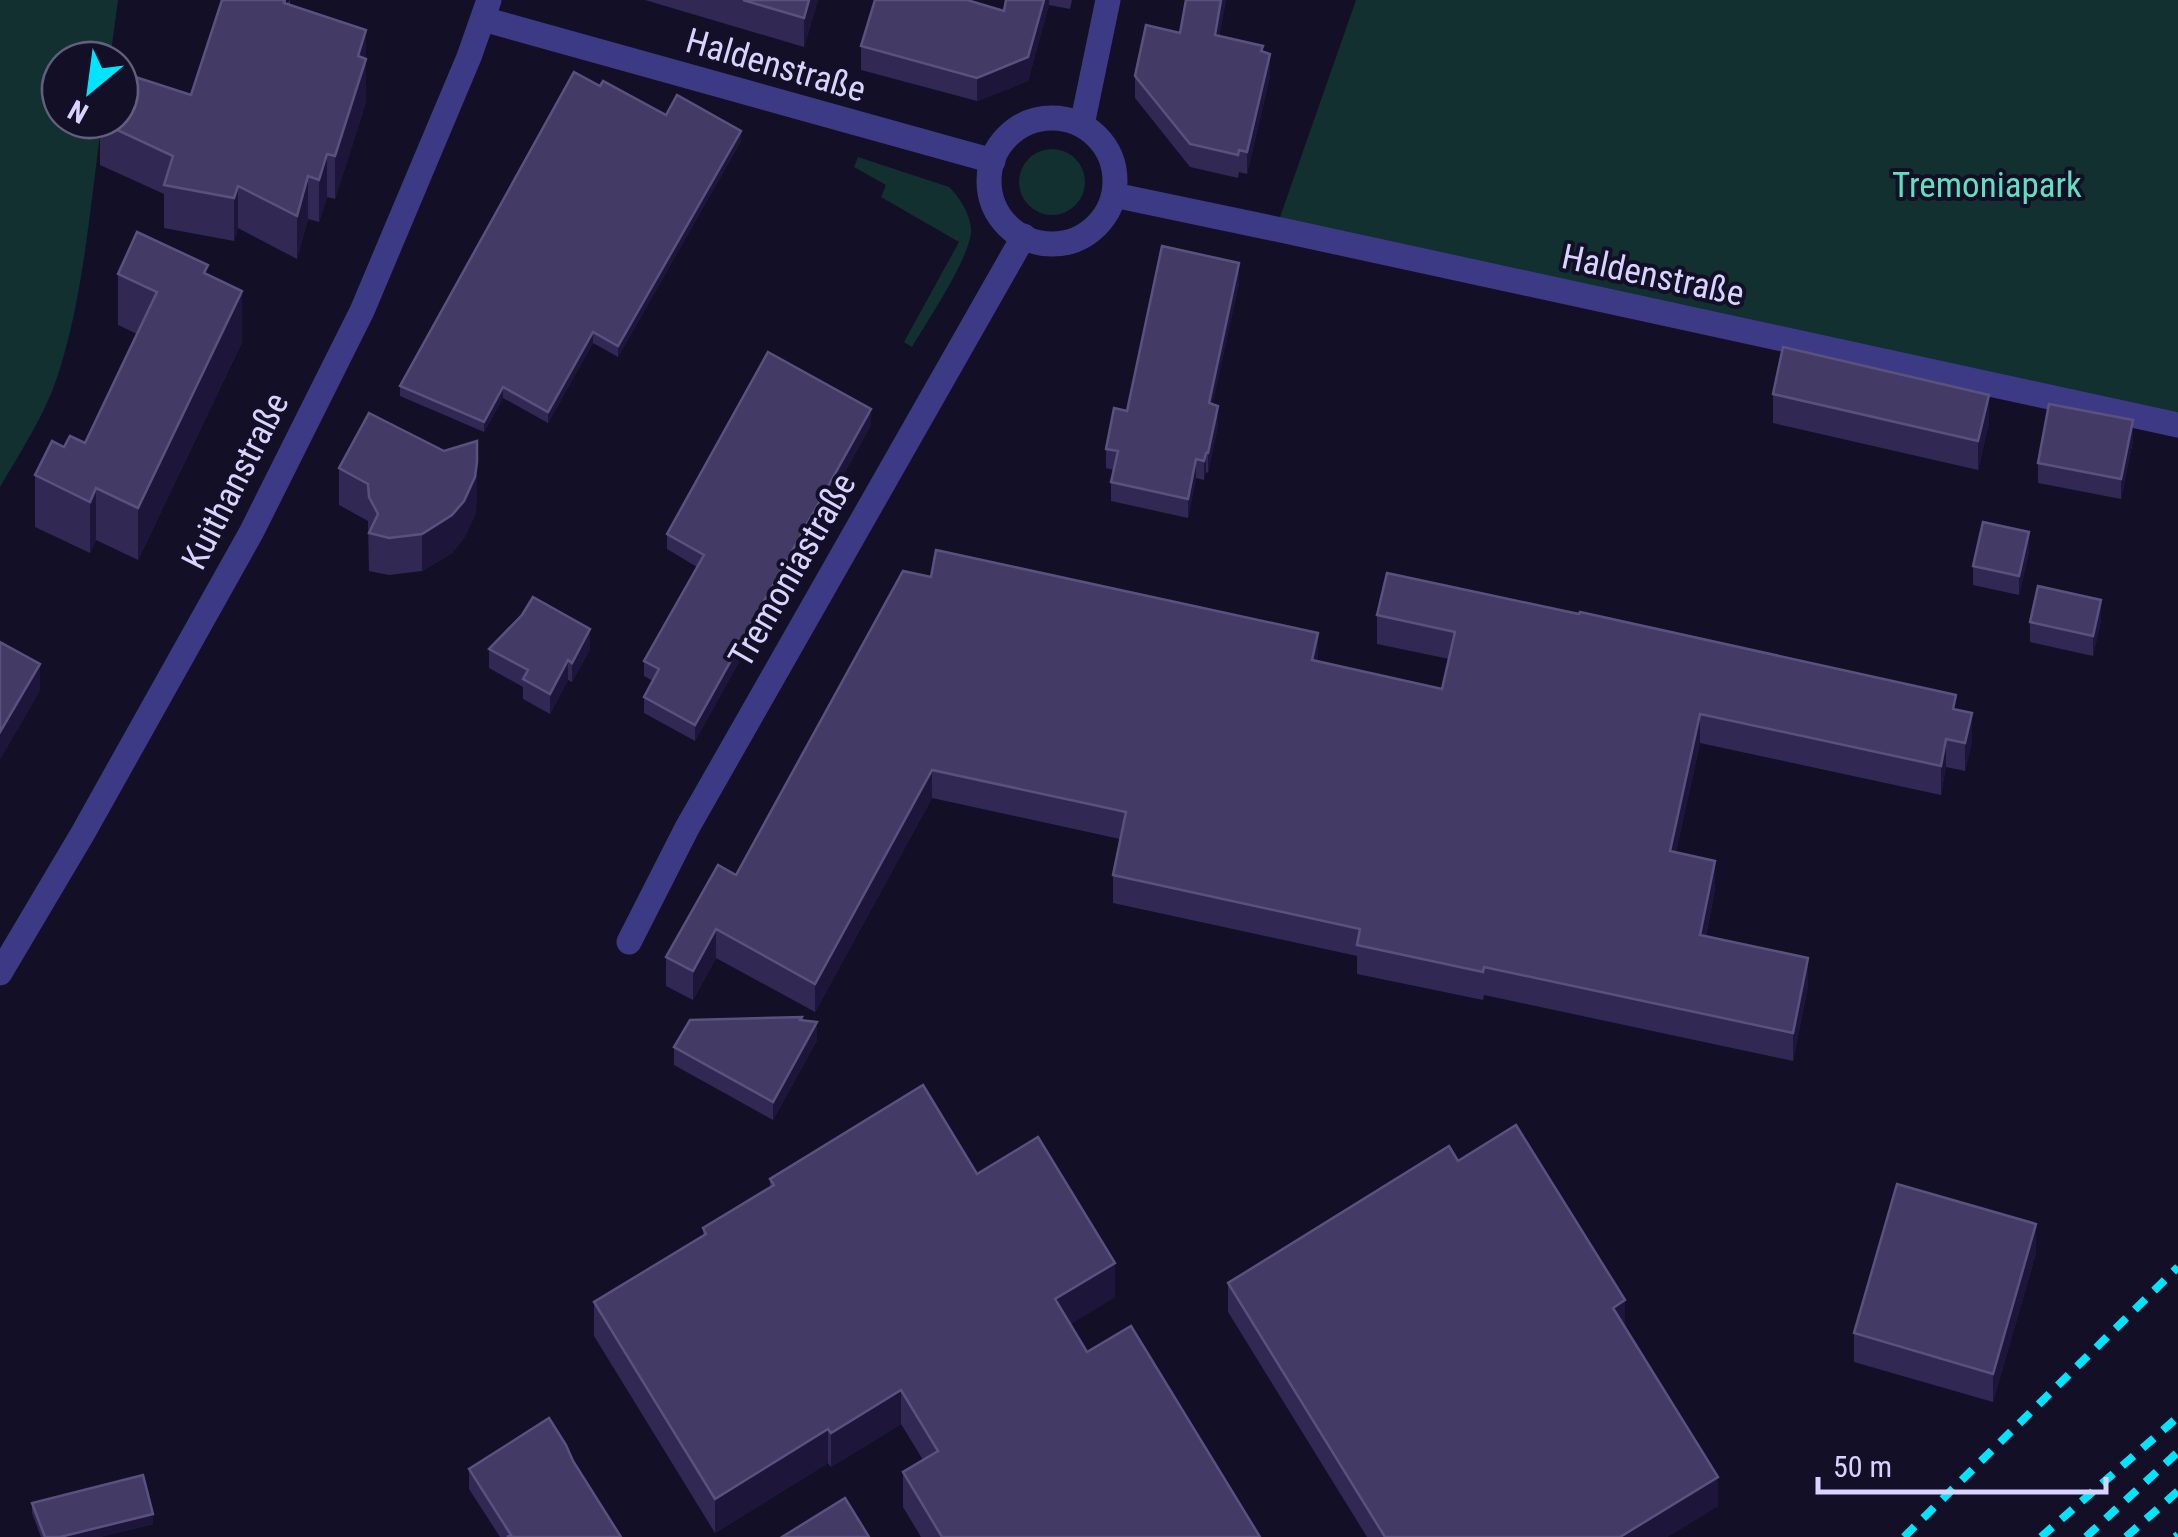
<svg xmlns="http://www.w3.org/2000/svg" width="2178" height="1537" viewBox="0 0 2178 1537" font-family="'Roboto Condensed',sans-serif">
<style>
.green{fill:#12302f}
.lines{fill:none;stroke-linecap:round;stroke-linejoin:round}
.minor{stroke:#3d3a85;stroke-width:25}
.rail{stroke:#00e5ff;stroke-width:8;stroke-dasharray:15 12;stroke-linecap:butt}
.wall{fill:#312854}
.shaded-wall{fill:#1d163a}
.building{fill:#433a66;stroke:#5a527e;stroke-width:2.5}
.labels{text-anchor:middle;stroke-width:8;stroke-linejoin:round;paint-order:stroke}
.street-label{font-size:35px;fill:#d9d4ff;stroke:#130f26}
.park-label{font-size:35px;fill:#5fe0c0;stroke:#130f26}
</style>
<rect width="100%" height="100%" fill="#130f26"/>
<g class="green">
<path d="M 0,0 L 118,0 L 110,60 L 60,60 L 60,120 L 102,120 C 90,206 84,296 57,378 C 44,416 20,453 0,487 Z"/>
<polygon points="1356,0 2178,0 2178,417 1279,220"/>
<circle cx="1052" cy="182" r="33"/>
<path d="M 858,157 L 949,187 C 960,198 969,212 971,228 C 974,252 926,323 912,347 L 904,342 L 959,242 L 881,197 L 886,185 L 854,167 Z"/>
</g>
<g class="lines">
<g class="minor">
<polyline points="483,19 993,161"/>
<circle cx="1052" cy="181" r="63"/>
<polyline points="1082,125 1108,0"/>
<polyline points="1114,195 1281,230 2178,425"/>
<polyline points="629,942 687,828 1024,236"/>
<polyline points="0,973 83,833 252,531 362,311 469,57 489,0"/>
</g>
<g class="rail">
<polyline points="1904,1537 2178,1267"/>
<polyline points="2041,1537 2178,1417"/>
<polyline points="2086,1537 2178,1452"/>
<polyline points="2126,1537 2178,1491"/>
<polyline points="2175,1537 2178,1535"/>
</g>
</g>
<g class="wall">
<polygon points="290,0 290,5 366,30 366,102 335,199 327,197 319,222 308,219 297,259 238,228 234,241 164,228 164,194 100,165 100,122 191,95"/>
<polygon points="645,0 818,0 804,47"/>
<polygon points="1006,0 1072,0 1070,9 1049,5 1028,81 977,101 861,70 861,46 1004,11"/>
<polygon points="1186,0 1226,0 1219,36 1263,52 1270,76 1247,174 1239,172 1238,178 1190,167 1135,98 1135,76 1180,33"/>
<polygon points="600,86 666,115 741,141 618,357 593,343 548,423 503,398 484,432 400,396 400,386"/>
<polygon points="118,274 208,275 242,342 138,560 96,540 90,553 35,527 35,475 64,447 85,443 137,334 118,325"/>
<polygon points="1239,283 1212,404 1218,425 1208,473 1206,472 1204,480 1196,478 1188,518 1111,501 1111,482 1114,470 1106,468 1106,449 1127,411"/>
<polygon points="1773,394 1989,423 1978,470 1773,423"/>
<polygon points="871,425 695,741 644,713 644,697 653,681 644,676 644,661 697,567 667,549 667,534"/>
<polygon points="2133,440 2121,499 2038,483 2038,463"/>
<polygon points="339,468 477,499 475,515 464,538 452,553 422,571 389,575 369,571 368,521 339,505"/>
<polygon points="2029,552 2019,595 1973,585 1973,566"/>
<polygon points="903,571 1442,689 1449,659 1377,644 1377,615 1956,710 1972,742 1965,771 1946,767 1941,795 1700,743 1676,852 1715,889 1706,936 1808,986 1793,1061 1484,995 1483,1000 1357,974 1357,956 1113,903 1113,875 1120,839 932,798 815,1012 716,958 693,1000 666,986 666,957 736,875"/>
<polygon points="2101,620 2093,656 2030,642 2030,622"/>
<polygon points="489,649 590,649 572,682 568,680 550,714 523,699 523,687 489,668"/>
<polygon points="802,1021 817,1040 773,1120 674,1065 674,1047"/>
<polygon points="1458,1161 1625,1328 1718,1506 1667,1537 1367,1537 1228,1312 1228,1283"/>
<polygon points="977,1174 1115,1297 1070,1324 1087,1352 1260,1537 921,1537 903,1507 903,1472 923,1460 901,1424 831,1467 828,1463 715,1533 594,1336 594,1302 703,1236 703,1228 770,1187 770,1179"/>
<polygon points="2036,1253 1993,1402 1854,1362 1854,1333"/>
<polygon points="573,1461 621,1537 500,1537 469,1489 469,1469"/>
<polygon points="32,1503 153,1524 100,1537 41,1537 32,1513"/>
</g>
<g class="shaded-wall">
<polygon points="809,0 818,0 804,47 804,18"/>
<polygon points="1044,0 1049,0 1049,5 1028,81 977,101 977,78"/>
<polygon points="1221,0 1226,0 1215,57 1215,35"/>
<polygon points="366,30 366,102 335,199 335,156 358,56"/>
<polygon points="1270,54 1270,76 1247,174 1247,152"/>
<polygon points="741,131 741,141 618,357 618,346"/>
<polygon points="327,154 327,197 319,222 319,180"/>
<polygon points="308,176 308,219 297,259 297,216"/>
<polygon points="238,186 238,228 234,241 234,198"/>
<polygon points="1239,263 1239,283 1209,422 1209,403"/>
<polygon points="242,291 242,342 138,560 138,508"/>
<polygon points="593,332 593,343 548,423 548,412"/>
<polygon points="503,387 503,398 484,432 484,422"/>
<polygon points="1989,395 1989,423 1978,470 1978,441"/>
<polygon points="1218,406 1218,425 1208,473 1208,453"/>
<polygon points="871,409 871,425 695,741 695,725"/>
<polygon points="2133,420 2133,440 2121,499 2121,479"/>
<polygon points="1206,453 1206,472 1204,480 1204,461"/>
<polygon points="1196,459 1196,478 1188,518 1188,499"/>
<polygon points="477,462 477,499 475,515 464,538 452,553 422,571 422,534"/>
<polygon points="96,488 96,540 90,553 90,502"/>
<polygon points="2029,532 2029,552 2019,595 2019,576"/>
<polygon points="2101,600 2101,620 2093,656 2093,636"/>
<polygon points="590,629 590,649 572,682 572,663"/>
<polygon points="1318,633 1318,661 1312,660"/>
<polygon points="568,660 568,680 550,714 550,694"/>
<polygon points="40,664 40,691 0,760 0,732"/>
<polygon points="1972,713 1972,742 1965,771 1965,743"/>
<polygon points="1700,714 1700,743 1670,879 1670,851"/>
<polygon points="1946,739 1946,767 1941,795 1941,766"/>
<polygon points="932,770 932,798 815,1012 815,984"/>
<polygon points="1715,861 1715,889 1700,964 1700,935"/>
<polygon points="716,929 716,958 693,1000 693,971"/>
<polygon points="1808,958 1808,986 1793,1061 1793,1033"/>
<polygon points="817,1022 817,1040 773,1120 773,1102"/>
<polygon points="2036,1224 2036,1253 1993,1402 1993,1374"/>
<polygon points="1115,1263 1115,1297 1055,1334 1055,1299"/>
<polygon points="1625,1300 1625,1329 1613,1308"/>
<polygon points="901,1390 901,1424 831,1467 831,1433"/>
<polygon points="828,1429 828,1463 715,1533 715,1499"/>
<polygon points="1718,1477 1718,1506 1667,1537 1620,1537"/>
<polygon points="153,1514 153,1524 100,1537 60,1537"/>
</g>
<g class="building">
<polygon points="222,0 285,0 284,3 366,30 358,56 366,59 335,156 327,154 319,180 308,176 297,216 238,186 234,198 164,185 173,156 100,122 101,120 120,120 120,72 191,95"/>
<polygon points="743,0 809,0 804,18"/>
<polygon points="875,0 967,0 1004,11 1006,0 1044,0 1028,57 977,78 861,46"/>
<polygon points="1186,0 1221,0 1215,35 1263,46 1261,51 1270,54 1247,152 1239,150 1238,155 1190,144 1135,76 1146,25 1180,33"/>
<polygon points="574,72 600,86 603,81 666,115 677,95 741,131 618,346 593,332 548,412 503,387 484,422 400,386"/>
<polygon points="137,232 208,265 204,273 242,291 138,508 96,488 90,502 35,475 52,441 64,447 70,436 85,443 157,292 118,274"/>
<polygon points="1162,246 1239,263 1209,403 1218,406 1208,453 1206,453 1204,461 1196,459 1188,499 1111,482 1118,451 1106,449 1114,408 1127,411"/>
<polygon points="1783,347 1989,395 1978,441 1773,394"/>
<polygon points="768,352 871,409 695,725 644,697 659,669 644,661 704,555 667,534"/>
<polygon points="2049,404 2133,420 2121,479 2038,463"/>
<polygon points="369,413 444,451 477,441 477,462 475,477 464,501 452,515 422,534 389,538 369,533 378,514 369,497 368,484 339,468"/>
<polygon points="1983,522 2029,532 2019,576 1973,566"/>
<polygon points="936,550 1318,633 1312,660 1442,689 1455,632 1377,615 1387,573 1579,614 1580,612 1956,695 1953,709 1972,713 1965,743 1946,739 1941,766 1700,714 1670,851 1715,861 1700,935 1808,958 1793,1033 1484,967 1483,972 1357,945 1360,929 1113,875 1126,812 932,770 815,984 716,929 693,971 666,957 718,865 736,875 903,571 931,577"/>
<polygon points="2038,586 2101,600 2093,636 2030,622"/>
<polygon points="533,597 590,629 572,663 568,660 550,694 523,679 528,670 489,649 522,615"/>
<polygon points="0,642 40,664 0,732"/>
<polygon points="802,1017 800,1020 817,1022 773,1102 674,1047 690,1020"/>
<polygon points="923,1085 977,1174 1038,1137 1115,1263 1055,1299 1087,1352 1131,1326 1260,1537 942,1537 903,1472 938,1451 901,1390 831,1433 828,1429 715,1499 594,1302 706,1234 703,1228 774,1185 770,1179"/>
<polygon points="1516,1125 1625,1300 1613,1308 1718,1477 1620,1537 1385,1537 1228,1283 1449,1146 1458,1161"/>
<polygon points="1897,1184 2036,1224 1993,1374 1854,1333"/>
<polygon points="549,1418 566,1445 573,1461 621,1537 507,1537 511,1535 469,1469"/>
<polygon points="143,1475 153,1514 60,1537 45,1537 32,1503"/>
<polygon points="845,1498 869,1537 782,1537"/>
</g>
<g class="labels">
<g class="street-label">
<text transform="translate(776 65) rotate(16)" y="12">Haldenstraße</text>
<text transform="translate(1653 275) rotate(12)" y="12">Haldenstraße</text>
<text transform="translate(235 481) rotate(-63)" y="12">Kuithanstraße</text>
<text transform="translate(792 570) rotate(-60)" y="12">Tremoniastraße</text>
</g>
<g class="park-label">
<text x="1987" y="197">Tremoniapark</text>
</g>
</g>
<g transform="translate(90 90) rotate(209)"><circle r="48" fill="#130f26" stroke="#625e7d" stroke-width="2.5"/>
<path d="M0-8L18 38L0 25L-18 38Z" fill="#00e5ff"/>
<text y="-15" font-size="28" font-weight="bold" text-anchor="middle" fill="#d9d4ff">N</text>
</g>
<path d="M1818 1477v15h288v-15" fill="none" stroke="#d9d4ff" stroke-width="5"/>
<text x="1833" y="1477" font-size="30" fill="#d9d4ff" stroke="#130f26" stroke-width="8" paint-order="stroke">50 m</text>
</svg>
